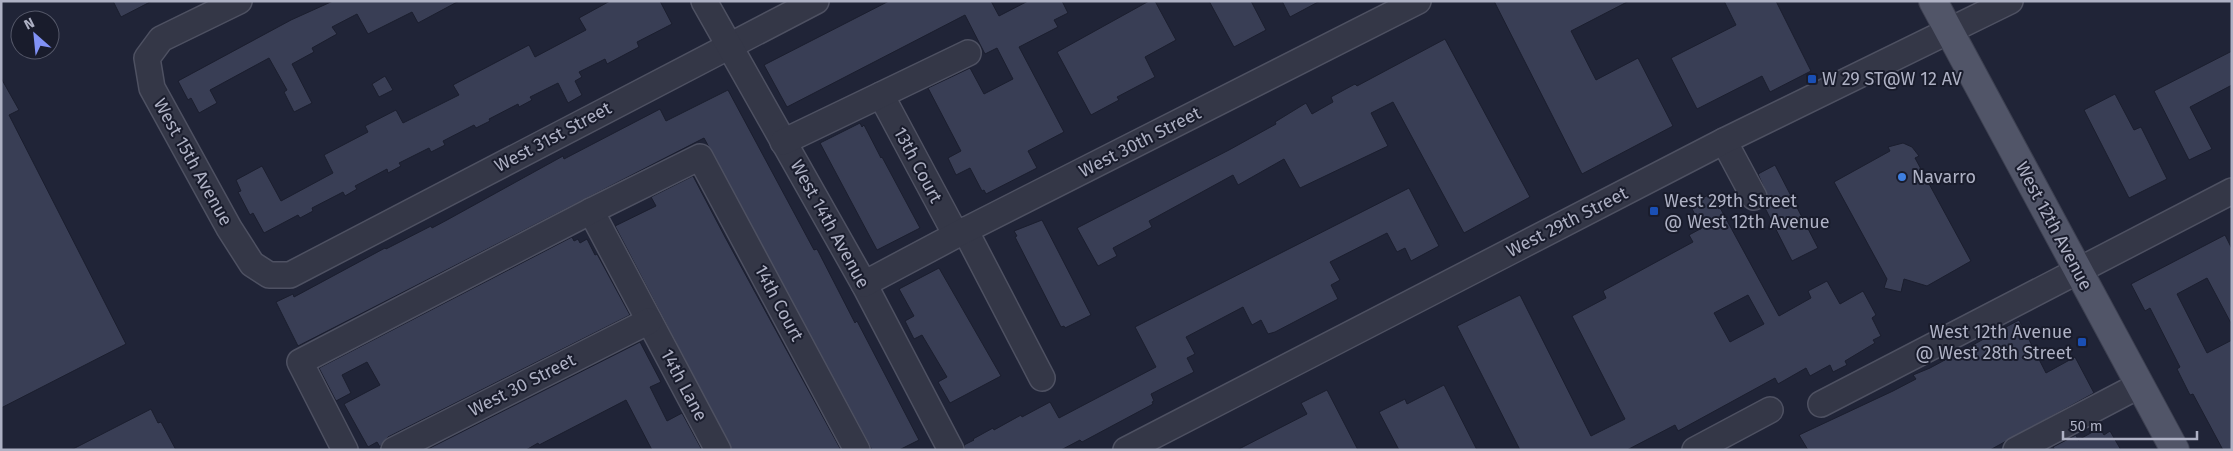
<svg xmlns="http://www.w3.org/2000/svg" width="2233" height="451" viewBox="0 0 2233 451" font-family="'Fira Sans',sans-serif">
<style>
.building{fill:#393e55;stroke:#1b1e2e;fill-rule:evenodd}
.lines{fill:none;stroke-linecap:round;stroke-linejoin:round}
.minor-casing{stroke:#4e5162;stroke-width:28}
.major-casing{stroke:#3d4051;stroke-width:30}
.minor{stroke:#343747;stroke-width:25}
.major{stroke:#515568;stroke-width:28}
.transit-dot{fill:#1a4fb4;stroke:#191c2c;stroke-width:2}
.shop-dot{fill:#3f7fe0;stroke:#191c2c;stroke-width:2}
.labels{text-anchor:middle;stroke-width:4;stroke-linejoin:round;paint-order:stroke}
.poi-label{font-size:18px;fill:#aeb1c4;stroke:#191c2c;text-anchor:start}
.street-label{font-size:18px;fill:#aeb1c4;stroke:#191c2c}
</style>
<rect width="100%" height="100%" fill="#202437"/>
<g class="building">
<polygon points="113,1 152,1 121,17"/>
<polygon points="333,1 459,1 418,23 412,12 368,34 357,14 332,27 337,34 312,48 314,52 292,64 312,103 294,112 284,92 287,90 269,58 210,90 217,103 199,113 191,98 188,100 178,81 291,20"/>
<polygon points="610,1 660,1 672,24 637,42 639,47 607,64 605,59 579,72 582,77 575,81 582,95 568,103 558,83 530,97 532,100 519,107 518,104 489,119 490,121 476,128 474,125 443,141 445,145 431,152 429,148 399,163 401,166 388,173 387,169 355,186 357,189 345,196 343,192 312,208 313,211 300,218 298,215 264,233 253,213 250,215 238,192 241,191 236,180 262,166 281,201 333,173 324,155 368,132 365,126 396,110 403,123 459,95 453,85 529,45 535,57 586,30 579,18"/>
<polygon points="889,1 991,1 999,16 1028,1 1062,1 1068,13 1054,20 1058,27 1019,47 1064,132 1028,151 1037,168 986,194 984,190 982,191 970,168 956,175 948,158 961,151 928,88 970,68 984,94 1013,79 997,48 985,54 965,15 787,107 764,65"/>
<polygon points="1149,1 1155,1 1176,40 1145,57 1155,77 1117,97 1119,100 1091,115 1057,52"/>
<polygon points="1209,1 1251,1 1266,30 1234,47"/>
<polygon points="1282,1 1320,1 1290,17"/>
<polygon points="1494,1 1629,1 1571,31 1596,80 1638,58 1673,126 1582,174"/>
<polygon points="1724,1 1776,1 1811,71 1770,92 1762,76 1697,109 1671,58 1736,25"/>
<polygon points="1445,39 1530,197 1464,233 1393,102 1371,113 1388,146 1300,188 1284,159 1238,185 1233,175 1149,221 1152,227 1113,248 1117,256 1098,266 1077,228 1229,150 1276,124 1275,122 1306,103 1312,114 1333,102 1331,97 1355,84 1357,86"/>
<polygon points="2232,51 2232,85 2190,107 2212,149 2189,160 2154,91"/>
<polygon points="385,76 393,90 379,97 372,84"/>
<polygon points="1,78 19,110 9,115 126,344 1,408"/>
<polygon points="728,90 814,250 817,249 855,323 857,321 919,440 899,450 872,450 704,138 298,346 276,302 293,294 294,297 385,248 386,249 431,226 432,228 447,220 563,156 564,159 660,109 666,121"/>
<polygon points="2115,94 2134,130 2141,127 2167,179 2129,198 2084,110"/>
<polygon points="860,123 862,127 864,125 881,158 882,157 920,228 877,250 820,143"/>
<polygon points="1903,143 1912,147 1919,156 1915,158 1971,261 1927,286 1904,279 1901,292 1884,288 1887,279 1834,182 1890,151 1888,147"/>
<polygon points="1775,165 1818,248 1792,261 1764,206 1768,197 1758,174"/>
<polygon points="693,176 725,237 841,450 732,450 615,226 656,206 651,197"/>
<polygon points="1409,188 1439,246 1411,261 1405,248 1397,252 1387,233 1330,262 1340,280 1331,285 1338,299 1275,332 1268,334 1261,320 1252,325 1243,307 1186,337 1195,354 1187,358 1194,372 1151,394 1154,401 1152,402 1153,404 1082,442 1080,440 1061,450 965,450 964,445 974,440 973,439 993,428 994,430 1021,415 1022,417 1050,402 1059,418 1156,367 1135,327"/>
<path d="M 1712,193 L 1779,316 L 1811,298 L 1808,291 L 1827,281 L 1840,304 L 1863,291 L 1876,315 L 1872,318 L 1881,336 L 1873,340 L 1875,343 L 1845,361 L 1847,365 L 1833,372 L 1830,365 L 1810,376 L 1806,368 L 1778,384 L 1775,378 L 1678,431 L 1675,425 L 1627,450 L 1520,450 L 1457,326 L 1520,295 L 1591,436 L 1625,419 L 1572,316 L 1606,298 L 1603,291 L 1693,242 L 1689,235 L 1702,228 L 1690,205 ZM 1748,295 L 1764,324 L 1730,342 L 1714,313 Z"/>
<polygon points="1042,220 1091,315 1065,328 1064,326 1061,327 1015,237 1017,236 1014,231"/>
<polygon points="2225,235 2232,249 2232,325 2207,278 2177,294 2207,353 2232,340 2232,450 2223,450 2193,394 2190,395 2177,369 2180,367 2150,308 2145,311 2131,284"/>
<polygon points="572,237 574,241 578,239 580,243 587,239 595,255 597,254 630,315 388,437 380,447 377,442 368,447 344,404 380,385 367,362 342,375 351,393 336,401 319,368"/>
<polygon points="939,268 1001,376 950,403 938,382 947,377 922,335 914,339 905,321 914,316 899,289"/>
<polygon points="2019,320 2046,373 2075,357 2094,393 1990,450 1808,450 1799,435 1893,391 1916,379 1913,375 1930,368"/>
<polygon points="640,342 661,382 650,387 667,421 682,413 702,450 652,450 626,400 539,445 538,443 526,450 426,450"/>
<polygon points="1444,385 1477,450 1399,450 1379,412 1405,399 1407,404"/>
<polygon points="1327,390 1358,450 1237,450 1307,414 1301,403"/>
<polygon points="151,409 158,423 161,422 176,450 71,450"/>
<polygon points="2100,428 2104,435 2110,431 2121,450 2055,450 2053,447 2076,435 2078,440"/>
</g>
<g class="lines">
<g class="minor-casing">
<g id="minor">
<polyline points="239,1 161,39 147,58 152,88 229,228 252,264 269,275 290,275 816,1"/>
<polyline points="704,1 864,284 951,450"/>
<polyline points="881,95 956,235"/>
<polyline points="1724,141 1754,197"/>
<polyline points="783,142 968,53"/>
<polyline points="591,211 718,450"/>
<polyline points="965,230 1042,378"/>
<polyline points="864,284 956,235 1418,1"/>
<polyline points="1821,404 2232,191"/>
<polyline points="345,450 300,362 591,211 700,157 857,450"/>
<polyline points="394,450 649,321"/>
<polyline points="1126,450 1724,141 2010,1"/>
<polyline points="1695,450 1770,410"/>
<polyline points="2016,450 2140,385"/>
</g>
</g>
<g class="major-casing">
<polyline id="major" points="1933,1 2175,450"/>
</g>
<use href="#minor" class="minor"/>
<use href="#major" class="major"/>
</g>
<g class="transit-dot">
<rect x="1807" y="74" width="10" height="10" rx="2.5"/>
<rect x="1649" y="206" width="10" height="10" rx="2.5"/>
<rect x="2077" y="337" width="10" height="10" rx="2.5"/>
</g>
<circle class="shop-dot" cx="1902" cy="177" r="5"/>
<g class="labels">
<g class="poi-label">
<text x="1822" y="85">W 29 ST@W 12 AV</text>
<text x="1912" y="183">Navarro</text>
<text x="1664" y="207">West 29th Street<tspan x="1664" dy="21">@ West 12th Avenue</tspan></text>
<text x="2072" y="338" text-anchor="end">West 12th Avenue<tspan x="2072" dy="21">@ West 28th Street</tspan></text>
</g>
<g class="street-label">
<text transform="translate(553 137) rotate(-28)" y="6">West 31st Street</text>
<text transform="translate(1140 142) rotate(-27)" y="6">West 30th Street</text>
<text transform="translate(193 162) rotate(61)" y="6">West 15th Avenue</text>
<text transform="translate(918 165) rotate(62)" y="6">13th Court</text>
<text transform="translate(1567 222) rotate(-27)" y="6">West 29th Street</text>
<text transform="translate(830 224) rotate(61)" y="6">West 14th Avenue</text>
<text transform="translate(2054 226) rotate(62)" y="6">West 12th Avenue</text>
<text transform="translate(779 303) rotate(62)" y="6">14th Court</text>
<text transform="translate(522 385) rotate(-27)" y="6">West 30 Street</text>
<text transform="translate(684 385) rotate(62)" y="6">14th Lane</text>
</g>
</g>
<rect width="2233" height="451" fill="none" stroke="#aeb1c4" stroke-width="5"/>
<g transform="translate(35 35) rotate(333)"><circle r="24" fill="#191c2c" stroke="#555869"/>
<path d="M0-4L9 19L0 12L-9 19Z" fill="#8192f6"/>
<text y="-8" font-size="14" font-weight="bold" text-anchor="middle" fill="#aeb1c4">N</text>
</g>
<path d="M2063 431v8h134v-8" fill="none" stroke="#aeb1c4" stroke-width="2.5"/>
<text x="2070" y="431" font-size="15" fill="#aeb1c4" stroke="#191c2c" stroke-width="4" paint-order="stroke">50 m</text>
</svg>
